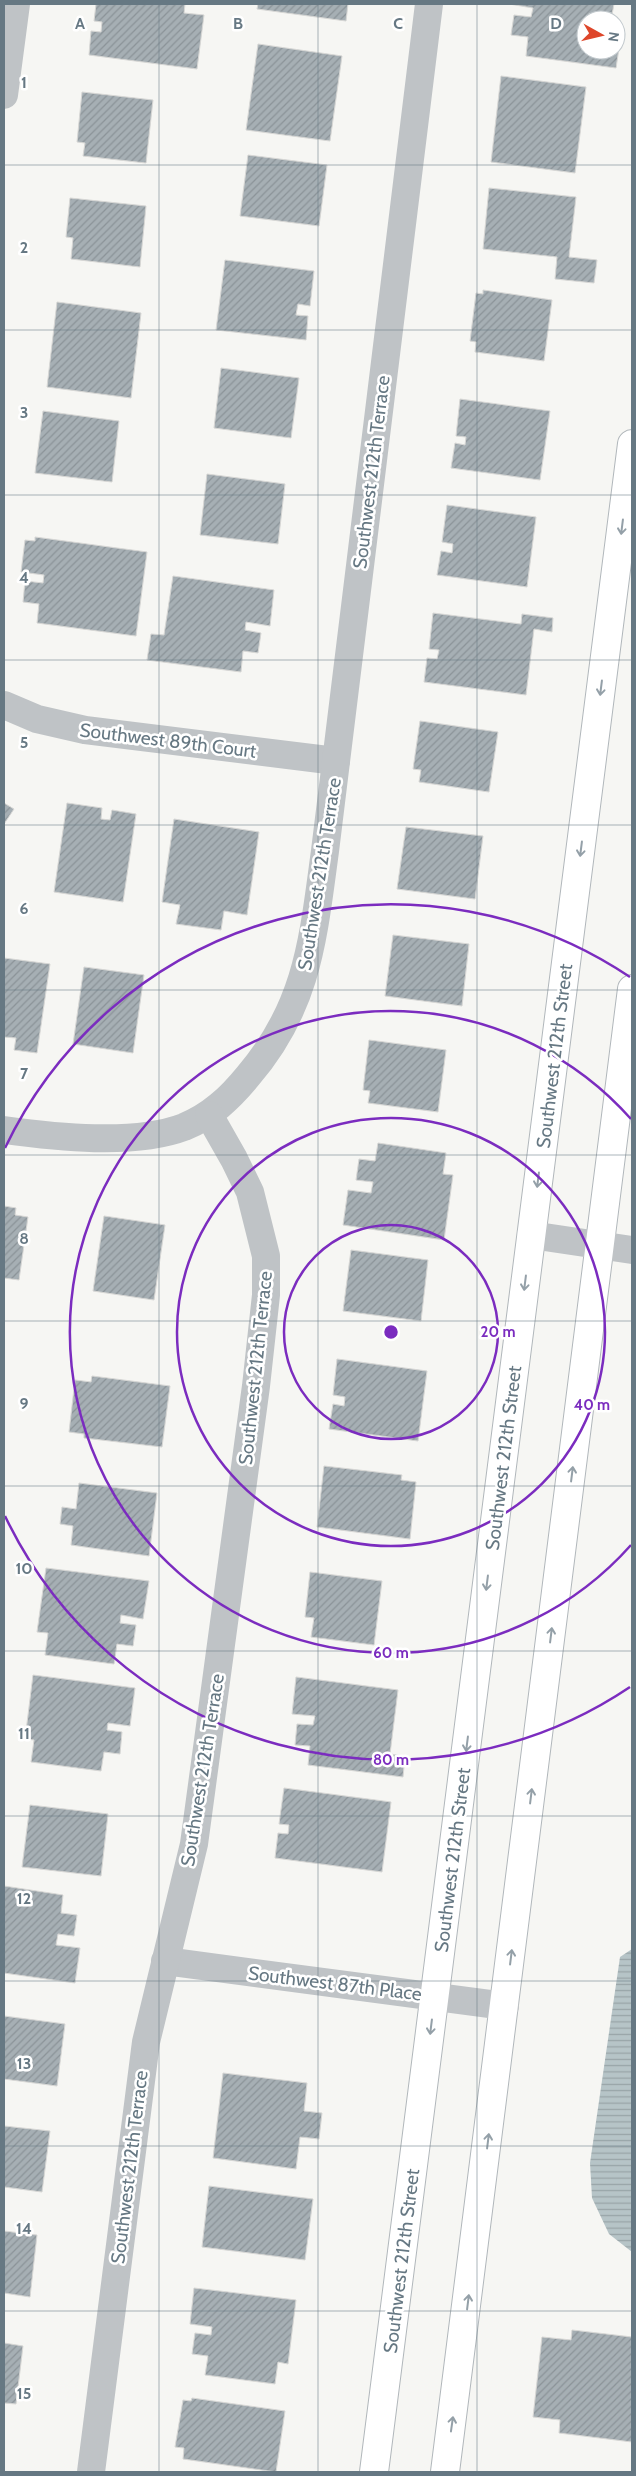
<svg xmlns="http://www.w3.org/2000/svg" width="636" height="2476" viewBox="0 0 636 2476" font-family="Cabin,sans-serif">
<style>
.water{fill:url(#water-rules)}
.building{fill:url(#building-hatch);stroke:#d7d7d5}
.lines{fill:none;stroke-linecap:round;stroke-linejoin:round}
.secondary-casing{stroke:#b1b7bb;stroke-width:30}
.street{stroke:#bfc3c6;stroke-width:28}
.secondary{stroke:#fff;stroke-width:28}
.oneway{stroke:#94a0a8}
.grid{fill:none;stroke:#667883;stroke-width:1;stroke-opacity:0.55}
.ring{fill:none;stroke:#7b2cbf;stroke-width:2.5}
.labels{text-anchor:middle;stroke-width:5;stroke-linejoin:round;paint-order:stroke}
.street-label{font-size:19px;fill:#667883;stroke:#fff}
.grid-label{font-size:16px;text-anchor:middle;font-weight:bold;fill:#667883;stroke:#fff;stroke-width:5;stroke-linejoin:round;paint-order:stroke}
.centre{fill:#7b2cbf;stroke:#fff;stroke-width:2.5}
.ring-label{font-size:15px;text-anchor:middle;font-weight:bold;fill:#7b2cbf;stroke:#fff;stroke-width:5;stroke-linejoin:round;paint-order:stroke}
</style>
<defs>
<pattern id="water-rules" width="6" height="5" patternUnits="userSpaceOnUse" patternTransform="scale(1.25)"><rect width="6" height="5" fill="#b6c4c7"/><path d="M0 2.5h6" fill="none" stroke="#98a4a7"/></pattern>
<pattern id="building-hatch" width="6" height="6" patternUnits="userSpaceOnUse" patternTransform="scale(1.25)"><rect width="6" height="6" fill="#a6afb4"/><path d="M-1 1l2-2M0 6l6-6M5 7l2-2" fill="none" stroke="#8b9398"/></pattern>
</defs>
<rect width="100%" height="100%" fill="#f6f6f3"/>
<polygon class="water" points="632,1949 632,2252 609,2234 592,2198 590,2163 620,1957"/>
<g class="building">
<polygon points="96,4 185,4 184,13 204,15 197,69 89,55 91,31 101,32 102,22 94,21"/>
<polygon points="258,4 348,4 346,21 257,9"/>
<polygon points="509,4 614,4 611,20 586,20 586,50 616,50 616,42 620,42 616,68 526,56 528,37 511,35 514,15 531,17 533,8"/>
<polygon points="258,44 342,56 330,141 246,130"/>
<polygon points="501,76 586,87 575,173 491,162"/>
<polygon points="82,92 153,100 146,163 83,156 85,143 77,142"/>
<polygon points="248,155 327,165 319,226 240,216"/>
<polygon points="489,188 576,197 569,257 597,260 594,283 555,279 557,257 483,249"/>
<polygon points="70,198 146,206 140,267 71,259 73,238 66,237"/>
<polygon points="225,260 314,271 310,306 298,304 296,315 308,316 306,340 216,330"/>
<polygon points="483,290 552,300 544,361 475,352 476,342 470,341 476,293 483,294"/>
<polygon points="57,302 141,313 131,398 47,387"/>
<polygon points="221,368 299,378 291,438 214,428"/>
<polygon points="460,399 550,411 540,480 451,468 455,443 465,445 466,437 456,436"/>
<polygon points="43,411 119,421 112,482 35,473"/>
<polygon points="207,474 285,484 278,544 200,535"/>
<polygon points="447,505 536,517 527,587 437,575 441,551 452,553 453,544 442,542"/>
<polygon points="35,537 147,552 136,636 37,623 39,604 23,602 25,581 43,583 44,575 21,572 25,540 35,541"/>
<polygon points="173,576 274,590 270,626 246,622 245,630 261,633 258,653 243,651 241,672 147,660 151,634 164,635"/>
<polygon points="433,613 521,624 522,614 553,618 552,632 534,629 526,695 424,682 427,658 437,659 439,650 429,649"/>
<polygon points="420,721 498,732 489,792 419,782 421,770 413,769"/>
<polygon points="4,803 14,809 4,824"/>
<polygon points="67,803 102,808 101,819 110,820 112,810 136,814 123,902 54,892"/>
<polygon points="174,819 259,832 247,915 224,911 221,930 176,924 180,905 162,902"/>
<polygon points="406,827 483,836 475,899 397,889"/>
<polygon points="393,935 469,944 462,1006 385,996"/>
<polygon points="4,958 50,964 37,1053 14,1050 16,1038 4,1037 4,1041"/>
<polygon points="84,967 144,975 133,1053 73,1044"/>
<polygon points="369,1040 446,1050 438,1112 368,1103 370,1091 363,1090"/>
<polygon points="378,1143 446,1153 443,1174 453,1175 444,1240 343,1225 348,1190 371,1193 373,1182 356,1180 359,1159 375,1161"/>
<polygon points="4,1206 16,1208 15,1215 28,1217 19,1280 4,1278"/>
<polygon points="104,1216 165,1225 154,1300 93,1291"/>
<polygon points="351,1250 428,1260 421,1321 343,1311"/>
<polygon points="337,1359 427,1371 418,1441 329,1429 333,1404 344,1406 345,1397 333,1395"/>
<polygon points="92,1376 170,1386 162,1447 84,1438 84,1434 69,1432 75,1380 91,1382"/>
<polygon points="324,1466 402,1475 401,1480 416,1482 410,1539 317,1527"/>
<polygon points="79,1483 157,1493 149,1556 71,1545 73,1526 60,1524 62,1507 76,1509"/>
<polygon points="46,1568 149,1581 143,1619 121,1615 120,1623 136,1625 133,1646 117,1644 114,1664 45,1655 48,1633 37,1632"/>
<polygon points="310,1572 382,1581 374,1645 311,1637 314,1618 305,1617"/>
<polygon points="33,1675 135,1688 130,1726 108,1723 107,1730 122,1732 120,1754 104,1752 101,1771 31,1762 34,1740 25,1739"/>
<polygon points="296,1677 398,1690 390,1754 405,1756 403,1777 308,1765 310,1746 295,1745 297,1724 313,1725 315,1716 292,1714"/>
<polygon points="284,1788 391,1802 382,1872 275,1858 278,1833 288,1834 289,1825 279,1824"/>
<polygon points="30,1805 108,1814 101,1876 22,1867"/>
<polygon points="4,1886 63,1895 61,1913 77,1915 74,1936 58,1934 56,1945 80,1948 75,1983 4,1973"/>
<polygon points="4,2016 65,2024 57,2086 4,2079"/>
<polygon points="223,2073 307,2083 304,2111 322,2113 319,2139 300,2137 296,2169 213,2158"/>
<polygon points="4,2126 50,2131 42,2192 4,2187"/>
<polygon points="209,2186 313,2199 305,2260 202,2247"/>
<polygon points="4,2231 37,2235 30,2297 4,2293"/>
<polygon points="194,2288 296,2300 288,2364 278,2362 275,2384 205,2375 208,2356 192,2354 195,2333 211,2335 212,2327 190,2324"/>
<polygon points="572,2330 632,2337 632,2442 559,2433 560,2420 533,2417 542,2337 571,2340"/>
<polygon points="4,2343 23,2346 16,2404 4,2403"/>
<polygon points="192,2398 285,2411 276,2472 183,2459 184,2448 175,2447 183,2400 191,2401"/>
</g>
<g class="lines">
<g class="secondary-casing">
<g id="secondary">
<polyline points="374,2472 632,444"/>
<polyline points="445,2472 632,989"/>
</g>
</g>
<g class="street">
<polyline points="4,95 16,4"/>
<polyline points="4,705 37,719 85,730 336,761"/>
<path d="M 4,1130 C 55,1137 134,1146 184,1127 C 211,1116 230,1098 248,1076 C 308,1006 313,939 325,851 L 429,4"/>
<polyline points="531,1235 632,1250"/>
<polyline points="165,1961 505,2006"/>
<polyline points="91,2472 146,2042 194,1844 256,1386 266,1295 266,1256 250,1192 234,1159 209,1115"/>
</g>
<use href="#secondary" class="secondary"/>
</g>
<defs><path id="oneway-shaft" d="M-6 0H5M1.5-3L5.5 0L1.5 3" fill="none" stroke-width="1.6" stroke-linecap="round" stroke-linejoin="round" transform="scale(1.25)"/></defs>
<g class="oneway">
<use href="#oneway-shaft" transform="translate(622 527) rotate(97)"/>
<use href="#oneway-shaft" transform="translate(601 688) rotate(97)"/>
<use href="#oneway-shaft" transform="translate(581 849) rotate(97)"/>
<use href="#oneway-shaft" transform="translate(538 1180) rotate(97)"/>
<use href="#oneway-shaft" transform="translate(525 1283) rotate(97)"/>
<use href="#oneway-shaft" transform="translate(572 1474) rotate(-83)"/>
<use href="#oneway-shaft" transform="translate(487 1583) rotate(97)"/>
<use href="#oneway-shaft" transform="translate(551 1635) rotate(-83)"/>
<use href="#oneway-shaft" transform="translate(467 1744) rotate(97)"/>
<use href="#oneway-shaft" transform="translate(531 1796) rotate(-83)"/>
<use href="#oneway-shaft" transform="translate(511 1957) rotate(-83)"/>
<use href="#oneway-shaft" transform="translate(431 2027) rotate(97)"/>
<use href="#oneway-shaft" transform="translate(488 2141) rotate(-83)"/>
<use href="#oneway-shaft" transform="translate(468 2302) rotate(-83)"/>
<use href="#oneway-shaft" transform="translate(452 2424) rotate(-82)"/>
</g>
<path class="grid" d="M 159,4 L 159,2472M 318,4 L 318,2472M 477,4 L 477,2472M 4,165 L 632,165M 4,330 L 632,330M 4,495 L 632,495M 4,660 L 632,660M 4,825 L 632,825M 4,990 L 632,990M 4,1155 L 632,1155M 4,1321 L 632,1321M 4,1486 L 632,1486M 4,1651 L 632,1651M 4,1816 L 632,1816M 4,1981 L 632,1981M 4,2146 L 632,2146M 4,2311 L 632,2311"/>
<g class="ring">
<circle cx="391" cy="1332" r="107"/>
<circle cx="391" cy="1332" r="214"/>
<path d="M631 1545A321 321 0 1 1 631 1119"/>
<path d="M630 1687A428 428 0 0 1 5 1516M5 1148A428 428 0 0 1 630 977"/>
</g>
<g class="labels">
<g class="street-label">
<text transform="translate(371 472) rotate(-83)" y="7">Southwest 212th Terrace</text>
<text transform="translate(168 740) rotate(7)" y="7">Southwest 89th Court</text>
<text transform="translate(319 874) rotate(-81)" y="7">Southwest 212th Terrace</text>
<text transform="translate(554 1056) rotate(-83)" y="7">Southwest 212th Street</text>
<text transform="translate(255 1368) rotate(-84)" y="7">Southwest 212th Terrace</text>
<text transform="translate(503 1458) rotate(-83)" y="7">Southwest 212th Street</text>
<text transform="translate(202 1770) rotate(-81)" y="7">Southwest 212th Terrace</text>
<text transform="translate(452 1860) rotate(-83)" y="7">Southwest 212th Street</text>
<text transform="translate(335 1983) rotate(7)" y="7">Southwest 87th Place</text>
<text transform="translate(129 2167) rotate(-83)" y="7">Southwest 212th Terrace</text>
<text transform="translate(401 2261) rotate(-83)" y="7">Southwest 212th Street</text>
</g>
</g>
<g class="grid-label">
<text x="80" y="29">A</text>
<text x="238" y="29">B</text>
<text x="398" y="29">C</text>
<text x="556" y="29">D</text>
<text x="24" y="88">1</text>
<text x="24" y="253">2</text>
<text x="24" y="418">3</text>
<text x="24" y="583">4</text>
<text x="24" y="748">5</text>
<text x="24" y="914">6</text>
<text x="24" y="1079">7</text>
<text x="24" y="1244">8</text>
<text x="24" y="1409">9</text>
<text x="24" y="1574">10</text>
<text x="24" y="1739">11</text>
<text x="24" y="1904">12</text>
<text x="24" y="2069">13</text>
<text x="24" y="2234">14</text>
<text x="24" y="2399">15</text>
</g>
<circle cx="391" cy="1332" r="8" class="centre"/>
<g class="ring-label">
<text x="498" y="1337">20 m</text>
<text x="592" y="1410">40 m</text>
<text x="391" y="1658">60 m</text>
<text x="391" y="1765">80 m</text>
</g>
<rect width="636" height="2476" fill="none" stroke="#667883" stroke-width="10"/>
<g transform="translate(601 35) rotate(98)"><circle r="24" fill="#ffffff" stroke="#c2c9cd"/>
<path d="M0-4L9 19L0 12L-9 19Z" fill="#de462a"/>
<text y="-8" font-size="14" font-weight="bold" text-anchor="middle" fill="#667883">N</text>
</g>
</svg>
